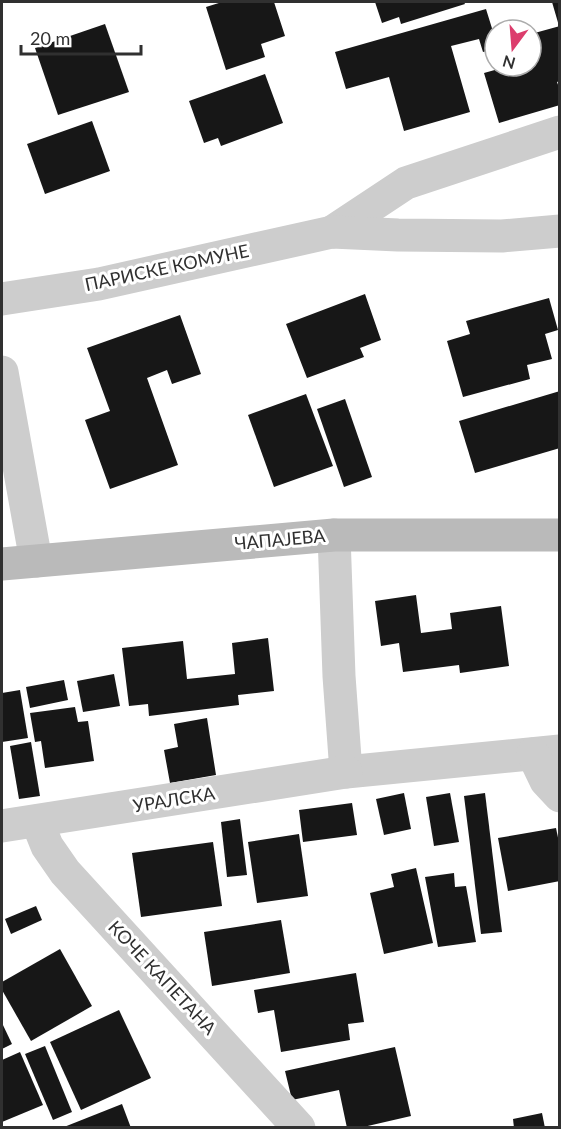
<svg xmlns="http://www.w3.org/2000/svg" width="561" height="1129" viewBox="0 0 561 1129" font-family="Lato,sans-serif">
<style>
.building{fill:#171717}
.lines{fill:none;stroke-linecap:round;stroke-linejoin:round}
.street{stroke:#cdcdcd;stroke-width:33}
.secondary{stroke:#bababa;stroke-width:33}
.labels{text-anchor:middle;stroke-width:6;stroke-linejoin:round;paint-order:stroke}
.street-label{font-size:18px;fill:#303030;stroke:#fff}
</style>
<rect width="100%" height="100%" fill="#fff"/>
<g class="building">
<polygon points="222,2 274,2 285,36 261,44 265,57 226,70 206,7"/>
<polygon points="375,2 464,2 465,4 401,24 399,17 382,23"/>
<polygon points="552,2 560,2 560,25 559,26"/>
<polygon points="486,9 495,38 495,49 483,52 479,39 451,46 470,112 404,131 389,77 346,89 335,52"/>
<polygon points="105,24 129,92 58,115 35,48"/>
<polygon points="560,26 560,81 557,82 560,90 560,105 499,123 484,73 509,66 531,66 531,34"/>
<polygon points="265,74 283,123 221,146 218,138 204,143 189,101"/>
<polygon points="92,121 110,171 45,194 27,144"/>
<polygon points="365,294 381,340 360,348 364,357 307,378 286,324"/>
<polygon points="549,298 558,330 545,334 552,359 527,365 530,379 463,397 447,341 470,334 466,321"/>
<polygon points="180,315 201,374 172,384 167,370 147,378 178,465 110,489 85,420 110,411 87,348"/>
<polygon points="560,391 560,448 475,473 459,421"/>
<polygon points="306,394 333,466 274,487 248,415"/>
<polygon points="345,399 372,477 344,487 317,409"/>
<polygon points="416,595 421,633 452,629 450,613 501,606 509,666 460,673 459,665 403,672 399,643 381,646 375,601"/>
<polygon points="268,638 274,691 238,695 239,705 149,716 148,704 129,706 122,648 183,641 187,679 235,674 232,643"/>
<polygon points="114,674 120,706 83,712 77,681"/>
<polygon points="64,680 68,700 30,708 26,687"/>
<polygon points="20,690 28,738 2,742 2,693"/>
<polygon points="75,707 78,722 88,721 94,761 45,768 41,741 35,742 30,713"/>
<polygon points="207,718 216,775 170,783 164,750 178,747 174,724"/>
<polygon points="31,742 40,796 19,799 10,746"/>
<polygon points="404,793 411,829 384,835 376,799"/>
<polygon points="450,793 459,842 434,846 426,797"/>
<polygon points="485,793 502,932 481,934 464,796"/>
<polygon points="352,803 357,835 303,842 299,810"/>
<polygon points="240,819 247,875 227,877 221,822"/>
<polygon points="556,828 560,847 560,881 508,891 498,838"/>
<polygon points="299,834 308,896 257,903 248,842"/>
<polygon points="213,842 222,906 141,917 132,853"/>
<polygon points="416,868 433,943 384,954 370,893 394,887 391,874"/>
<polygon points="454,873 455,887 466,886 476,942 438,947 425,877"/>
<polygon points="36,906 42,920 11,934 5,919"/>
<polygon points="281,920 290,973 212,986 204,932"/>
<polygon points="60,949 92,1006 31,1041 2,990 2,982"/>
<polygon points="356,973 364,1022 348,1024 350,1040 281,1052 274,1010 258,1013 254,990"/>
<polygon points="119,1010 151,1078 81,1110 50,1042"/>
<polygon points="2,1023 12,1044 2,1049"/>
<polygon points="45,1046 72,1112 53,1120 25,1054"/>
<polygon points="395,1047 411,1116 359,1128 347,1128 339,1090 292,1100 285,1071"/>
<polygon points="20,1052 43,1105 2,1122 2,1060"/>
<polygon points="122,1104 131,1128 64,1128 64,1127"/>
<polygon points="542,1113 545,1128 514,1128 513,1119"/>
</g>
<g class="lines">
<g class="street">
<polyline points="332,232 406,183 560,132"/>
<polyline points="2,299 99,284 332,232 398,235 502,236 560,231"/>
<polyline points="2,372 36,561"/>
<polyline points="334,535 339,676 346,772 560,751"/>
<polyline points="533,754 546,781 560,796"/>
<polyline points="37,821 47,846 65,872 299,1128"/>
<polyline points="2,826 346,772"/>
</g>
<polyline class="secondary" points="2,564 334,535 560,535"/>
</g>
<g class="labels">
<g class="street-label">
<text transform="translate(167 268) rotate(-12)" y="6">ПАРИСКЕ КОМУНЕ</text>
<text transform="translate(280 540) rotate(-5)" y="6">ЧАПАЈЕВА</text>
<text transform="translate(174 800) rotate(-9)" y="6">УРАЛСКА</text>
<text transform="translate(162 978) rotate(47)" y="6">КОЧЕ КАПЕТАНА</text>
</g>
</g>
<rect width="561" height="1129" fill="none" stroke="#303030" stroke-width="6"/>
<g transform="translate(513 48) rotate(196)"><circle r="28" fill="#ffffff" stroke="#acacac" stroke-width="1.5"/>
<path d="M0-4.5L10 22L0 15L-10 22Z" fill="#dc3d6d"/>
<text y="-9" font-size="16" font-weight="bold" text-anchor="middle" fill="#303030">N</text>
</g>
<path d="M21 45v9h120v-9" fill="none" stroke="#303030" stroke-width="3"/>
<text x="30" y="45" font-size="18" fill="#303030" stroke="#ffffff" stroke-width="4.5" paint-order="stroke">20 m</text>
</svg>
